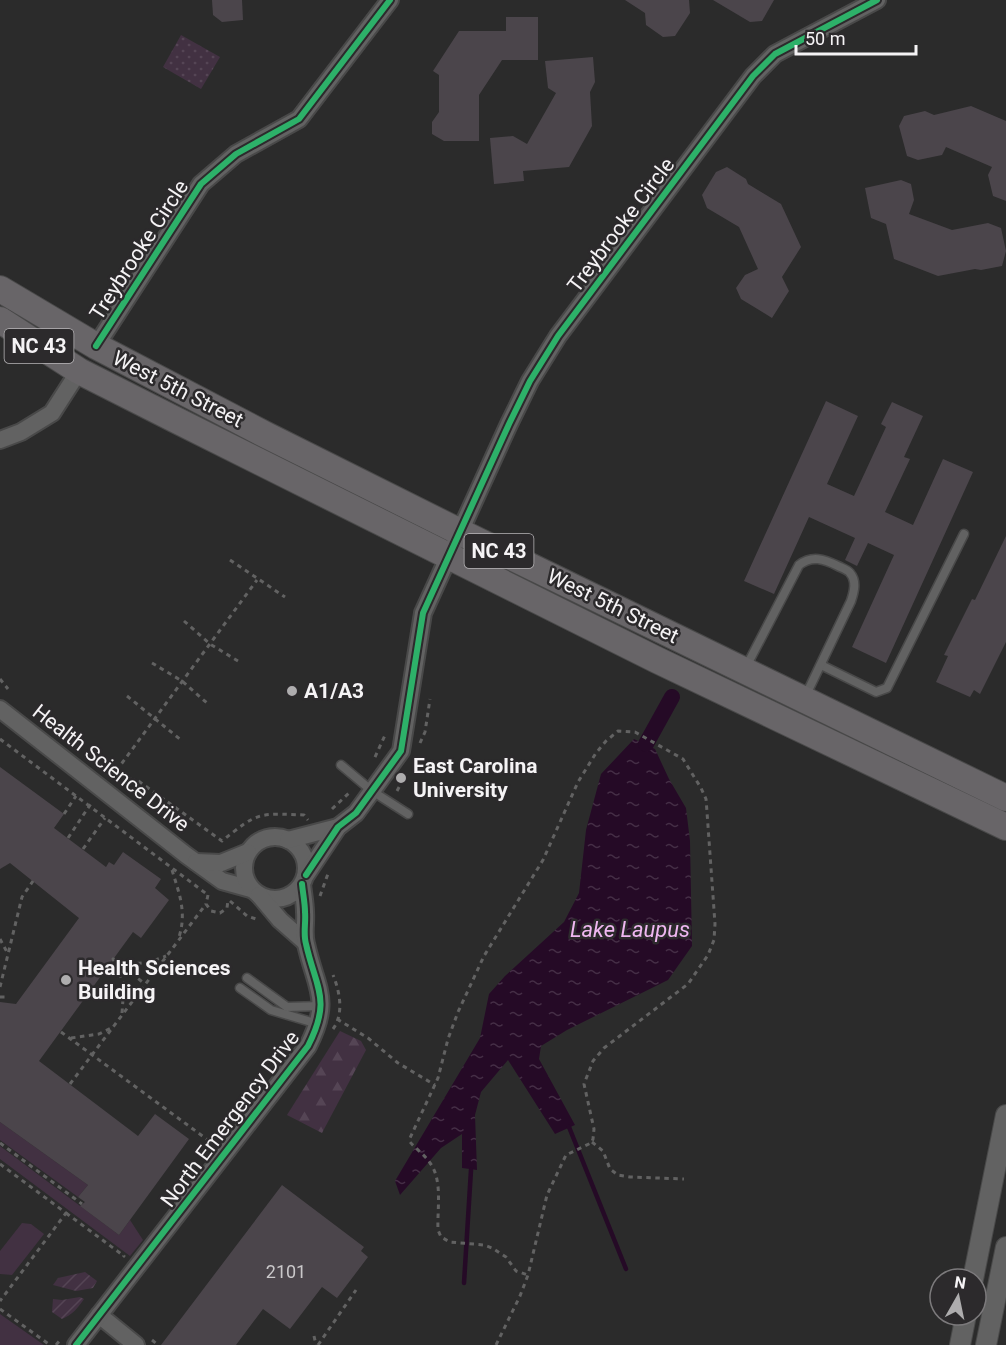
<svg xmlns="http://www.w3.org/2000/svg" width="1006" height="1345" viewBox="0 0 1006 1345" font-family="Roboto,sans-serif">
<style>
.grass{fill:#423142}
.forest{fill:url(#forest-firs)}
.park{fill:url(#park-dots)}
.garden{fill:url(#garden-furrows)}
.water{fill:url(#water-ripples)}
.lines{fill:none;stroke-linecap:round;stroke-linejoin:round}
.stream{stroke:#250a26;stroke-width:4.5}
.canal{stroke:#250a26;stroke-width:16}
.building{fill:#4b454b}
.service-casing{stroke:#494949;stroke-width:11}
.minor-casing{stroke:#494949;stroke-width:20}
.tertiary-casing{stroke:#494949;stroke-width:22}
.primary-casing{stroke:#494949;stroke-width:28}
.path{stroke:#626262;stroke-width:3;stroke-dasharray:4.5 4.5;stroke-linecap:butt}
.service{stroke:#626262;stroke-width:8}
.minor{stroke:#626262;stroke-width:16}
.tertiary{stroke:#626262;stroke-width:20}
.primary{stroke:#686568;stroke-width:26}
.cycleway-casing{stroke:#2c2a2c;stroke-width:10}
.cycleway{stroke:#2db169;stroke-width:6}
.poi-dot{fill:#aeadae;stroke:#2c2a2c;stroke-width:2}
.labels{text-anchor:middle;stroke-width:5;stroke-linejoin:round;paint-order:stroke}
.number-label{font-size:18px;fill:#cac8ca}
.shield{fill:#2c2a2c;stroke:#b9b7b9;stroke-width:1.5}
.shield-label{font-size:20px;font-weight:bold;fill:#f5f3f5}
.street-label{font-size:21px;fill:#f5f3f5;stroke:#2c2a2c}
.poi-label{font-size:21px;font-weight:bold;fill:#f5f3f5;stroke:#2c2a2c;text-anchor:start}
.water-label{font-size:22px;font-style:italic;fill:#efb7f1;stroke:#2c2a2c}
</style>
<defs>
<pattern id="forest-firs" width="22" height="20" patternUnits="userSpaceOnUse" patternTransform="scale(1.5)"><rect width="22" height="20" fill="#423142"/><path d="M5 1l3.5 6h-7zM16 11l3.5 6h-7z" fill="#554555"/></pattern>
<pattern id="park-dots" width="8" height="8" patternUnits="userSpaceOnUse" patternTransform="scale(1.5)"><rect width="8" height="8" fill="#423142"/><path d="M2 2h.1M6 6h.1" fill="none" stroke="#554555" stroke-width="1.8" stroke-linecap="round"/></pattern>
<pattern id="garden-furrows" width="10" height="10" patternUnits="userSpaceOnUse" patternTransform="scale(1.5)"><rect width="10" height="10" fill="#423142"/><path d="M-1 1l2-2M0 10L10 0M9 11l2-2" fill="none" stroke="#554555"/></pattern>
<pattern id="water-ripples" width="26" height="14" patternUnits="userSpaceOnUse" patternTransform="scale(1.5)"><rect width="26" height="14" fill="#250a26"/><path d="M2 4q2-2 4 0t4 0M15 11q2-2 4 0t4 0" fill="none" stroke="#452e46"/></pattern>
</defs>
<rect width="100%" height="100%" fill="#2b2b2b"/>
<g class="grass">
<polygon points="0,1122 88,1185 78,1197 0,1140"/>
<polygon points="0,1146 119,1235 130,1220 143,1240 130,1256 0,1159"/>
<polygon points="22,1223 31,1224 44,1234 12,1275 0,1274 0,1251"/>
<polygon points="0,1314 44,1345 0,1345"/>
</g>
<polygon class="forest" points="340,1031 361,1041 366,1050 322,1133 287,1115"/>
<polygon class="park" points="181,35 220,57 201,89 163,67"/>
<g class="garden">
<polygon points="85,1272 97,1281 93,1288 76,1291 53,1285 58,1278"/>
<path d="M 80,1297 L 84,1299 C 78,1308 72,1315 62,1319 L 52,1312 L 53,1299 L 62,1300 Z"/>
</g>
<polygon class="water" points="634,739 655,749 669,779 686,808 690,841 692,946 668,980 567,1030 541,1046 539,1059 575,1125 555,1134 508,1060 481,1092 475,1115 477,1170 462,1168 462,1134 441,1148 400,1195 395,1181 480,1038 489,994 505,976 564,922 579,893 586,830 601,774"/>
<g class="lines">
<g class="stream">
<polyline points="569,1127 626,1269"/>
<polyline points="464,1283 471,1170"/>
</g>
<polyline class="canal" points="646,744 672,697"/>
</g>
<g class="building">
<polygon points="212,0 242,0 243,20 222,22 213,15"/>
<polygon points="625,0 689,0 690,13 675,36 663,37 646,25 645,13"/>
<polygon points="713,0 774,0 762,21 750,22"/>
<polygon points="506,17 538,17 538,60 502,60 479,95 479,141 444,141 432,134 432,122 439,112 439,75 433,71 459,31 506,31"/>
<polygon points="593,57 595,82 590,92 592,126 569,167 523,171 524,181 494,184 490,138 513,136 527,144 556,93 548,88 545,61"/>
<polygon points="971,106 1006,121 1006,201 993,196 988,175 992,167 946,147 942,155 918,160 907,156 899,126 904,116 925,111 934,115"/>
<polygon points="727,167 746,179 748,184 781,204 801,247 782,277 789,291 772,318 741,299 736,288 745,275 758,269 739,227 707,208 702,195 716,172"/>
<polygon points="901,180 911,184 914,200 909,214 952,230 988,223 1001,228 1006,251 1002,266 981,270 975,269 938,276 894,259 886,224 871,218 865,188"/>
<polygon points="826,401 858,416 827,484 854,496 886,427 881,424 892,402 923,416 904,457 910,459 885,512 913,525 943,459 973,472 886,663 852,647 894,555 868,543 857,566 845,560 855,538 809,517 774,594 744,581"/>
<polygon points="1006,536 1006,642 980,694 974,690 970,697 936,682 948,656 944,655 972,599 975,600"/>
<polygon points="0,767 64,814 54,828 106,867 109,862 114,865 123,852 161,879 155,888 169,900 141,938 133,932 39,1061 138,1136 155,1114 189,1139 119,1235 80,1206 85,1202 78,1197 88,1185 0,1122 0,1002 16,1004 79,918 10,863 0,869"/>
<polygon points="282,1185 364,1247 361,1251 368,1257 337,1298 322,1287 290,1329 263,1309 236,1345 161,1345"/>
</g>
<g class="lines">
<g class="service-casing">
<g id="service">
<polyline points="821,665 876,692 887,688 964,534"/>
<path d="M 746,667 L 799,565 C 812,555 824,559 838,566 C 842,568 848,570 850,573 C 857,581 854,592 851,601 L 805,697"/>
<polyline points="341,765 372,791 408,814"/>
<polyline points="247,978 287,1007 322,1006"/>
<polyline points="240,988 271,1010 318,1024"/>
</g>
</g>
<g class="minor-casing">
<g id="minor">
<polyline points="96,346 201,184 236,154 299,119 390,0"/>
<polyline points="0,440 21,432 52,413 79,371"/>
<polyline points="0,709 186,855 222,881 251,889"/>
<circle cx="275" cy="868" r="31"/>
<polyline points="288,840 338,827"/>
<polyline points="196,862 221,863 248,852"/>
<polyline points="306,875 338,827 356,813 401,751 423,613 509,424 530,381 558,336 753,76 775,54 877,0"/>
<polyline points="259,895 280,920 305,942"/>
<polyline points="99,1315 136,1345"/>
<path d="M 76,1345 L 308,1046 C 332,999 316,989 306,944 C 303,934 306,923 305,912 C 305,903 303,894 302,884"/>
</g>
</g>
<g class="tertiary-casing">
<g id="tertiary">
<polyline points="973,1279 1006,1115"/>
<polyline points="960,1345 966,1315"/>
<polyline points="986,1345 1006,1247"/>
</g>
</g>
<g class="primary-casing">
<g id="primary">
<polyline points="0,289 96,346 266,435 460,532 1006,798"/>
<polyline points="0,320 79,371 176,420 657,660 1006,827"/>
</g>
</g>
<g class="path">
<polyline points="230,560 285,597"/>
<polyline points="184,621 210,644 238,661"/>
<polyline points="152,663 182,681 207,703"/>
<polyline points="0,679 8,689"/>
<polyline points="127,696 181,740"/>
<polyline points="0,739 208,895"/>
<polyline points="420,743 425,732 430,699"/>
<polyline points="375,757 386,733"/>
<path d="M 112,777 L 137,780 L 222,841 C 258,812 258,813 304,815 L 308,820"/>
<polyline points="111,778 257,580"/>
<polyline points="397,791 406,774"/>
<polyline points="332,809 349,793"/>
<polyline points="64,814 76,796"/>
<polyline points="68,838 92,802"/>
<polyline points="83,849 105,818"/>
<path d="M 172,870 C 179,893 187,912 179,937"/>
<polyline points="208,895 206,904 211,911 220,913 227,908 228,900"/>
<polyline points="320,896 329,871"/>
<polyline points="230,901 247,916 259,920"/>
<polyline points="0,939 8,954"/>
<polyline points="117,962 145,984"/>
<polyline points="0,987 22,897 33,881"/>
<polyline points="0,997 6,997"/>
<path d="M 122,1013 L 124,985 L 113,959 C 133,966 146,964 166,956"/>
<polyline points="337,1019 368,1038 398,1063 435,1085"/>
<path d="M 333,1029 C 344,1014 340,992 333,975"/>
<polyline points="61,1032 212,1143"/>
<polyline points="71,1038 99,1034 111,1028"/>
<polyline points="70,1084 206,904"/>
<polyline points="592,1142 603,1151 610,1169 618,1175 630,1177 684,1179"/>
<polyline points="0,1143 82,1204"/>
<polyline points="0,1164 66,1213 0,1301"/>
<polyline points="66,1213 124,1256 123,1257"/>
<polyline points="0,1309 50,1345"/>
<polyline points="314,1336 316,1345"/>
<polyline points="152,1340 158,1345"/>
<polyline points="56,1345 61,1339"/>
<polyline points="318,1345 356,1290"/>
<path d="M 496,1345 L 520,1296 L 528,1275 L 547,1195 L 566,1155 L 591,1143 L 593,1139 L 594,1129 L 584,1084 L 593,1061 L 604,1048 L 688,984 L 708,955 L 714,940 L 715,924 L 707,812 L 706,799 L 701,788 L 683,759 L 635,732 L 618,731 L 606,741 L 596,753 L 578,782 L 543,860 L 484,956 L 458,1012 L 448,1039 L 438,1078 L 410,1138 L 410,1142 C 416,1149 425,1155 430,1163 C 443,1180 437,1210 438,1230 L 441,1237 L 450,1242 L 484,1245 L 492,1248 L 506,1257 L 516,1271 L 528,1275"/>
</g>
<use href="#service" class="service"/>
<use href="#minor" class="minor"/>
<use href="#tertiary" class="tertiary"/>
<use href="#primary" class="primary"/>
<g class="cycleway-casing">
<g id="cycleway">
<polyline points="96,346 201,184 236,154 299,119 390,0"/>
<polyline points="306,875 338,827 356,813 401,751 423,613 509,424 530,381 558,336 753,76 775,54 877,0"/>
<path d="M 76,1345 L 308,1046 C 332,999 316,989 306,944 C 303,934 306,923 305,912 C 305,903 303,894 302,884"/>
</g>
</g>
<use href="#cycleway" class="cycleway"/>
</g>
<g class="poi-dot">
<circle cx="292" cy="691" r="6"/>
<circle cx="401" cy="778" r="6"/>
<circle cx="66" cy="980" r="6"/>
</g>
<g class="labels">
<g class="number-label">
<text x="286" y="1278">2101</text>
</g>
<g class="shield">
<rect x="4.5" y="329" width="69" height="34" rx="4.5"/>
<rect x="464.5" y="534" width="69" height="34" rx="4.5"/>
</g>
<g class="shield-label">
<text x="39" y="353">NC 43</text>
<text x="499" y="558">NC 43</text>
</g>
<g class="street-label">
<text transform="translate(621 225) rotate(-53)" y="7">Treybrooke Circle</text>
<text transform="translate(139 250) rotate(-57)" y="7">Treybrooke Circle</text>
<text transform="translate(178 389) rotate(27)" y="7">West 5th Street</text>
<text transform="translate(613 606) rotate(26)" y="7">West 5th Street</text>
<text transform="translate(111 768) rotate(38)" y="7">Health Science Drive</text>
<text transform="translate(230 1119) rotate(-53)" y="7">North Emergency Drive</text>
</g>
<g class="poi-label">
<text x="304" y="698">A1/A3</text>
<text x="413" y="773">East Carolina<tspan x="413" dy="24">University</tspan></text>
<text x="78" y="975">Health Sciences<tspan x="78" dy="24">Building</tspan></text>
</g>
<g class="water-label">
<text x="630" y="937">Lake Laupus</text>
</g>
</g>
<g transform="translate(958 1297) rotate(9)"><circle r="28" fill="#2c2a2c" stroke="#7c7a7c" stroke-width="1.5"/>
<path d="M0-4.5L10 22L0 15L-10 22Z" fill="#aeadae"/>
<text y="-9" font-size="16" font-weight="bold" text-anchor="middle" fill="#f5f3f5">N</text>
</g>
<path d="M796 45v9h120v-9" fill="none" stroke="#f5f3f5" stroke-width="3"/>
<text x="805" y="45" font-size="18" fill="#f5f3f5" stroke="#2c2a2c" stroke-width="4.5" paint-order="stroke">50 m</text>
</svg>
